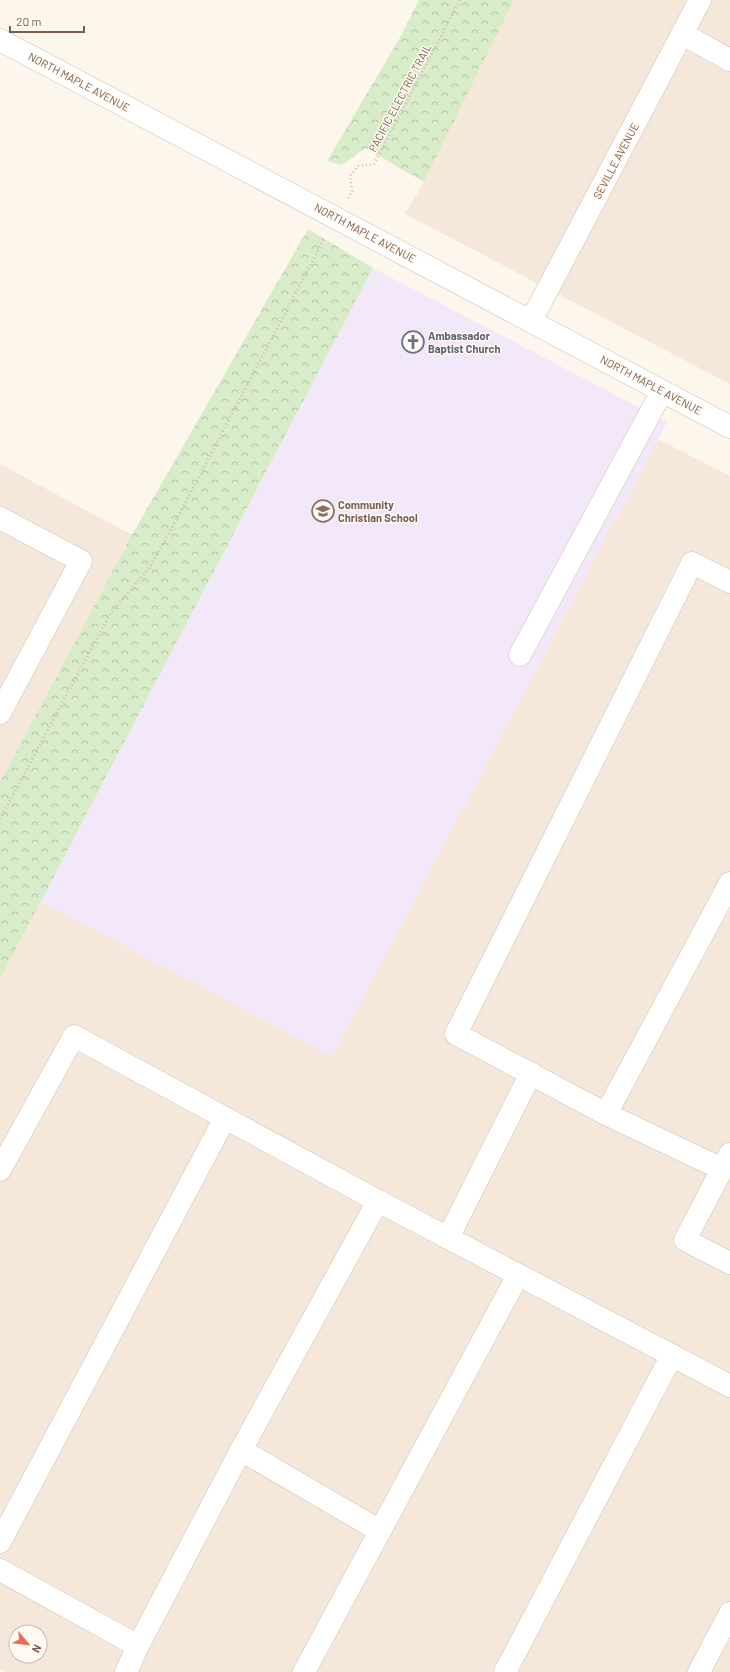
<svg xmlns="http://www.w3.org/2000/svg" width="730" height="1672" viewBox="0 0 730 1672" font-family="Barlow,sans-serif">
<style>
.residential{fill:#f5e8da;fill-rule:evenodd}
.education{fill:#f3e8fa}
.park{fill:url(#park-crowns)}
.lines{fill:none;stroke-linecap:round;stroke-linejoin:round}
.minor-casing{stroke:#d1beb0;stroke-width:23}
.path{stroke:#d9b8a5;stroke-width:2.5;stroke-dasharray:1 3;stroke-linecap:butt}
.minor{stroke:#fff;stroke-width:22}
.labels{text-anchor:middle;stroke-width:3;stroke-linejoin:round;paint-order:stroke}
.street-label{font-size:11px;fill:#7a5c4d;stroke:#fffaf3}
.worship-label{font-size:11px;font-weight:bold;fill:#5b616d;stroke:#fffaf3;text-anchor:start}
.education-label{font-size:11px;font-weight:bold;fill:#785e54;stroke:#fffaf3;text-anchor:start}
</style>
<defs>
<pattern id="park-crowns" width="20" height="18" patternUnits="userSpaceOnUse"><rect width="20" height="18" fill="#d8ecc9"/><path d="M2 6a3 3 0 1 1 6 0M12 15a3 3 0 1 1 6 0" fill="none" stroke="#b4c2a5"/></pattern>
</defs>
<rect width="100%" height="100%" fill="#fdf6ec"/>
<g class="residential">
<polygon points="514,0 730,0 730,384 405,214 424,182"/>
<path d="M 658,439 L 730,476 L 730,1672 L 6,1672 L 0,1669 L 0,979 L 41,901 L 332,1056 ZM 16,1632 L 40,1632 L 40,1656 L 16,1656 Z"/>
<polygon points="0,464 132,535 0,782"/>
</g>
<polygon class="education" points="373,268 667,422 332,1056 41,901"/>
<g class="park">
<polygon points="419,0 514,0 424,182 365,148 342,165 327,161 401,36"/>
<polygon points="308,229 373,268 0,979 0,782 132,535"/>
</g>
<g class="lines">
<g class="minor-casing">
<g id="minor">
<polyline points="683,34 730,60"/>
<polyline points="0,40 730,427"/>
<polyline points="531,321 700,0"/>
<polyline points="0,518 81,561 0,713"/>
<polyline points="520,655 662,391"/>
<polyline points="606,1114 730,883"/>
<polyline points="730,1154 685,1240 730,1263"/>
<polyline points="722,1169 606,1114 456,1034 692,563 730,582"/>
<polyline points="0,1170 74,1036 378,1201 730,1386"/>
<polyline points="448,1238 531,1073"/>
<polyline points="241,1450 380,1531"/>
<polyline points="0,1542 225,1118"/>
<polyline points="0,1570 138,1646"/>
<polyline points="126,1672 138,1646 241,1450 378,1201"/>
<polyline points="304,1672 518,1275"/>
<polyline points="505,1672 672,1355"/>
<polyline points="699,1672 730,1613"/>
</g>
</g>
<g class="path">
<polyline points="348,198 352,191 350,176 358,166 374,164 460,0"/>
<polyline points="0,819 110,614 150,567 182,509 324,239"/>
</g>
<use href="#minor" class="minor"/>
</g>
<defs>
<g id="church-ring" transform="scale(1.15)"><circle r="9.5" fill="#fffaf3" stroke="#6b7280" stroke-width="1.5"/><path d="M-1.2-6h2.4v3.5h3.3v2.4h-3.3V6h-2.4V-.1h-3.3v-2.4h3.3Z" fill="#6b7280"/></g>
<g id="school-ring" transform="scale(1.15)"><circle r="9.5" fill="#fffaf3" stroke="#8d6e63" stroke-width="1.5"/><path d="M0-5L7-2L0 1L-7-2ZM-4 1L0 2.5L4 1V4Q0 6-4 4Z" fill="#8d6e63"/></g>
</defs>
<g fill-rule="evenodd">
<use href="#church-ring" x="413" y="342"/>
<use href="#school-ring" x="323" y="511"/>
</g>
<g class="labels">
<g class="street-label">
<text transform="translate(79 82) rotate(28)" y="4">NORTH MAPLE AVENUE</text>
<text transform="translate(400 98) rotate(-62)" y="4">PACIFIC ELECTRIC TRAIL</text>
<text transform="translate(616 161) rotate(-62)" y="4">SEVILLE AVENUE</text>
<text transform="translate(365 233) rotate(28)" y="4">NORTH MAPLE AVENUE</text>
<text transform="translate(651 385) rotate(28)" y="4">NORTH MAPLE AVENUE</text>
</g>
<g class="worship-label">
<text x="428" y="340">Ambassador<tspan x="428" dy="13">Baptist Church</tspan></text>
</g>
<g class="education-label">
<text x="338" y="509">Community<tspan x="338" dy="13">Christian School</tspan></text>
</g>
</g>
<g transform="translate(28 1644) rotate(118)"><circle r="19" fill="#fffaf3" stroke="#cabbb1"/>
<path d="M0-3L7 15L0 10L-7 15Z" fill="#e76f51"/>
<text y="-6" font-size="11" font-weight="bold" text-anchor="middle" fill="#7a5c4d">N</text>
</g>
<path d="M10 26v6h74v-6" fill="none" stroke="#7a5c4d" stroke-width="2"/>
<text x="16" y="26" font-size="12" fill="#7a5c4d" stroke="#fffaf3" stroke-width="3" paint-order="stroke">20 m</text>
</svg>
